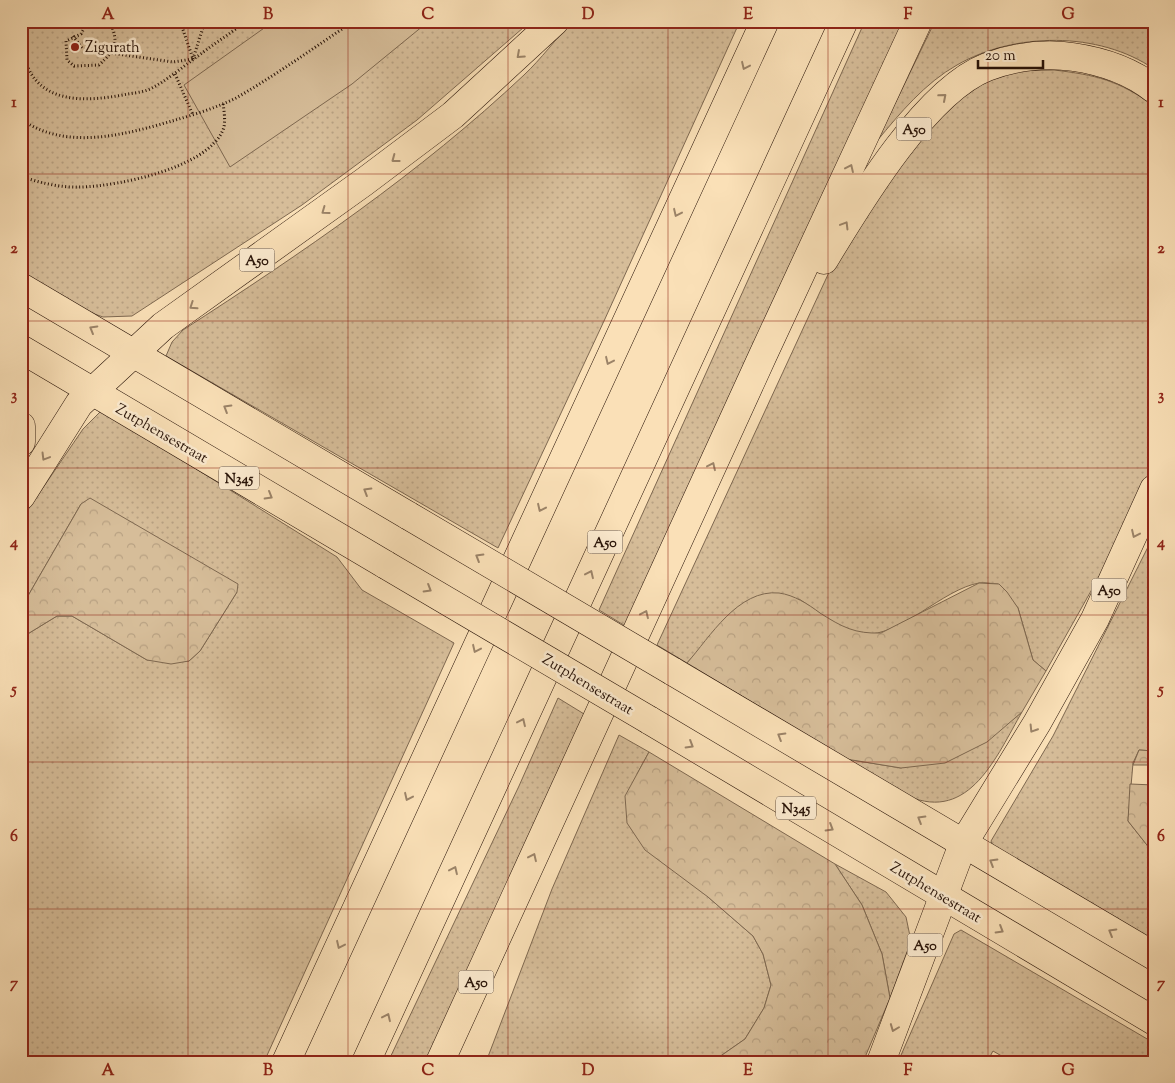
<svg xmlns="http://www.w3.org/2000/svg" width="1175" height="1083" viewBox="0 0 1175 1083" font-family="'Sorts Mill Goudy',serif">
<style>
.grass{fill:url(#grass-dots);stroke:#7e6850}
.forest{fill:url(#forest-crowns);stroke:#7e6850}
.park{fill:#d6bd99;stroke:#7e6850}
.lines{fill:none;stroke-linecap:round;stroke-linejoin:round}
.primary-casing{stroke:#271207;stroke-width:29}
.motorway-casing{stroke:#271207;stroke-width:29}
.path{stroke:#271207;stroke-width:3;stroke-dasharray:1 2.5;stroke-linecap:butt}
.primary{stroke:#fae0b7;stroke-width:28}
.motorway{stroke:#fae0b7;stroke-width:28}
.primary-bridge-casing{stroke:#271207;stroke-width:29;stroke-linecap:butt}
.primary-bridge{stroke:#fae0b7;stroke-width:28}
.oneway{stroke:#9b8368}
.grid{fill:none;stroke:#8f2418;stroke-width:1;stroke-opacity:0.55}
.poi-dot{fill:#8f2418;stroke:#fcebd0;stroke-width:2}
.labels{text-anchor:middle;stroke-width:5;stroke-linejoin:round;paint-order:stroke}
.shield{fill:#fcebd0;stroke:#675343;stroke-width:1}
.shield-label{font-size:14px;font-weight:bold;fill:#271207}
.poi-label{font-size:15px;fill:#271207;stroke:#fcebd0;text-anchor:start}
.street-label{font-size:15px;fill:#271207;stroke:#fcebd0}
.neatline{fill:none;stroke:#8f2418;stroke-width:2}
.grid-label{font-size:16px;text-anchor:middle;font-weight:bold;fill:#8f2418}
</style>
<defs>
<pattern id="grass-dots" width="8" height="8" patternUnits="userSpaceOnUse" patternTransform="scale(1.25)"><rect width="8" height="8" fill="#d6bd99"/><path d="M2 2h.1M6 6h.1" fill="none" stroke="#b8a182" stroke-width="1.8" stroke-linecap="round"/></pattern>
<pattern id="forest-crowns" width="20" height="18" patternUnits="userSpaceOnUse" patternTransform="scale(1.25)"><rect width="20" height="18" fill="#d6bd99"/><path d="M2 6a3 3 0 1 1 6 0M12 15a3 3 0 1 1 6 0" fill="none" stroke="#b8a182"/></pattern>
</defs>
<rect width="100%" height="100%" fill="#fae0b7"/>
<filter id="stains"><feTurbulence type="fractalNoise" baseFrequency=".004" numOctaves="4"/><feColorMatrix values="0 0 0 0 .2 0 0 0 0 .09 0 0 0 0 .02 0 0 0 .5 -.17"/></filter>
<radialGradient id="worn" r=".72"><stop offset=".6" stop-color="#630" stop-opacity="0"/><stop offset="1" stop-color="#630" stop-opacity=".3"/></radialGradient>
<g class="grass">
<polygon points="21,21 531,21 417,120 302,205 132,316 103,317 89,312 21,272"/>
<path d="M 572,21 L 740,21 L 604,321 L 498,548 L 166,356 L 172,342 L 183,330 C 302,253 420,173 524,75 C 541,59 556,39 572,21 Z"/>
<polygon points="865,21 904,21 627,627 599,610"/>
<path d="M 935,21 L 1154,21 L 1154,69 C 1099,31 1014,32 957,65 C 925,83 900,113 877,141 Z"/>
<path d="M 1054,70 C 1096,75 1118,80 1154,106 L 1154,467 L 1127,527 L 1046,671 L 1033,660 L 1018,608 L 998,584 C 993,584 985,582 979,583 C 943,589 900,637 864,634 C 840,631 818,611 799,599 L 734,610 L 687,663 L 657,645 L 831,268 L 922,128 L 983,81 L 1015,71 Z"/>
<polygon points="102,410 337,557 362,590 454,643 264,1062 21,1062 21,638 57,616 72,616 147,660 189,661 200,651 237,592 81,504 21,608 21,520 83,429"/>
<polygon points="1154,535 1154,751 1139,750 1133,763 1128,821 1154,854 1154,944 994,850 991,841 1053,736"/>
<polygon points="558,698 589,717 429,1062 388,1062 519,786"/>
<path d="M 1022,712 C 997,755 970,823 908,796 C 887,786 866,771 846,759 L 901,768 L 1007,724 Z"/>
<polygon points="619,735 649,752 637,774 708,897 753,936 763,954 771,985 764,1008 745,1039 712,1062 486,1062 552,889"/>
<polygon points="835,864 886,892 906,917 911,941 890,998 882,954 862,905"/>
<polygon points="961,930 1154,1043 1154,1062 1012,1062 993,1051 987,1062 898,1062 954,934"/>
</g>
<g class="forest">
<polygon points="90,498 238,584 237,592 200,651 189,661 171,664 147,660 72,616 57,616 21,638 21,608 81,504"/>
<path d="M 979,583 L 999,584 L 1007,592 L 1018,608 L 1033,660 L 1046,671 L 1022,712 L 987,742 L 945,763 L 901,768 L 846,759 L 687,663 C 710,637 738,589 779,593 C 794,595 808,604 820,613 C 842,627 855,634 881,633 Z"/>
<polygon points="1139,750 1154,751 1154,765 1133,765"/>
<polygon points="649,752 835,864 862,905 882,954 890,998 863,1062 712,1062 745,1039 764,1008 771,985 763,954 753,936 708,897 645,850 627,823 625,796"/>
<polygon points="1130,784 1154,785 1154,854 1128,821"/>
</g>
<polygon class="park" points="274,21 429,21 352,84 230,167 184,85"/>
<g class="lines">
<g class="primary-casing">
<g id="primary">
<polyline points="21,287 409,516"/>
<polyline points="21,349 386,565"/>
<polyline points="672,671 1154,956"/>
<polyline points="649,720 1154,1021"/>
</g>
</g>
<g class="motorway-casing">
<g id="motorway">
<path d="M 824,260 C 858,204 925,91 987,67 C 1014,57 1045,53 1073,57 C 1101,61 1131,71 1154,89"/>
<polyline points="21,426 21,442"/>
<polyline points="21,496 79,404 163,326 364,182 453,115 555,21"/>
<polyline points="286,1062 765,21"/>
<polyline points="366,1062 844,21"/>
<polyline points="440,1062 763,355 918,21"/>
<polyline points="881,1062 963,844 1037,723 1095,619 1154,489"/>
</g>
</g>
<g class="path">
<path d="M 30,21 C 20,39 22,59 32,75 C 52,106 97,100 128,94 C 135,93 143,92 150,89 C 166,81 180,69 194,59 C 211,46 229,34 247,21"/>
<path d="M 88,21 L 81,34 L 66,41 L 67,60 L 74,66 L 99,65 C 116,49 119,44 110,21"/>
<polyline points="73,36 83,49 173,62 193,59 180,21"/>
<polyline points="193,59 205,21"/>
<polyline points="175,74 193,115"/>
<path d="M 21,119 C 65,151 124,135 172,121 C 193,115 216,108 236,98 C 276,75 315,47 354,21"/>
<path d="M 21,176 C 39,183 62,188 81,187 C 119,186 207,168 223,130 C 226,122 224,111 223,103"/>
</g>
<use href="#primary" class="primary"/>
<use href="#motorway" class="motorway"/>
<g class="primary-bridge-casing">
<g id="primary-bridge">
<polyline points="409,516 672,671"/>
<polyline points="386,565 649,720"/>
</g>
</g>
<use href="#primary-bridge" class="primary-bridge"/>
</g>
<defs><path id="oneway-chevron" d="M-2-3.5L2.5 0L-2 3.5" fill="none" stroke-width="1.6" stroke-linecap="round" stroke-linejoin="round" transform="scale(1.25)"/></defs>
<g class="oneway">
<use href="#oneway-chevron" transform="translate(520 55) rotate(138)"/>
<use href="#oneway-chevron" transform="translate(745 66) rotate(115)"/>
<use href="#oneway-chevron" transform="translate(943 97) rotate(-41)"/>
<use href="#oneway-chevron" transform="translate(395 159) rotate(143)"/>
<use href="#oneway-chevron" transform="translate(850 168) rotate(-65)"/>
<use href="#oneway-chevron" transform="translate(325 211) rotate(144)"/>
<use href="#oneway-chevron" transform="translate(677 213) rotate(115)"/>
<use href="#oneway-chevron" transform="translate(845 225) rotate(-59)"/>
<use href="#oneway-chevron" transform="translate(193 306) rotate(146)"/>
<use href="#oneway-chevron" transform="translate(93 329) rotate(-150)"/>
<use href="#oneway-chevron" transform="translate(609 361) rotate(115)"/>
<use href="#oneway-chevron" transform="translate(227 408) rotate(-149)"/>
<use href="#oneway-chevron" transform="translate(45 457) rotate(121)"/>
<use href="#oneway-chevron" transform="translate(712 466) rotate(-65)"/>
<use href="#oneway-chevron" transform="translate(367 491) rotate(-149)"/>
<use href="#oneway-chevron" transform="translate(269 496) rotate(30)"/>
<use href="#oneway-chevron" transform="translate(541 508) rotate(115)"/>
<use href="#oneway-chevron" transform="translate(1135 534) rotate(115)"/>
<use href="#oneway-chevron" transform="translate(479 557) rotate(-149)"/>
<use href="#oneway-chevron" transform="translate(590 574) rotate(-65)"/>
<use href="#oneway-chevron" transform="translate(428 589) rotate(31)"/>
<use href="#oneway-chevron" transform="translate(645 614) rotate(-65)"/>
<use href="#oneway-chevron" transform="translate(476 649) rotate(115)"/>
<use href="#oneway-chevron" transform="translate(522 722) rotate(-65)"/>
<use href="#oneway-chevron" transform="translate(1033 729) rotate(122)"/>
<use href="#oneway-chevron" transform="translate(781 736) rotate(-149)"/>
<use href="#oneway-chevron" transform="translate(690 745) rotate(31)"/>
<use href="#oneway-chevron" transform="translate(408 797) rotate(115)"/>
<use href="#oneway-chevron" transform="translate(921 819) rotate(-149)"/>
<use href="#oneway-chevron" transform="translate(830 828) rotate(31)"/>
<use href="#oneway-chevron" transform="translate(533 857) rotate(-65)"/>
<use href="#oneway-chevron" transform="translate(993 862) rotate(-149)"/>
<use href="#oneway-chevron" transform="translate(454 870) rotate(-65)"/>
<use href="#oneway-chevron" transform="translate(1000 930) rotate(31)"/>
<use href="#oneway-chevron" transform="translate(1112 932) rotate(-150)"/>
<use href="#oneway-chevron" transform="translate(340 945) rotate(115)"/>
<use href="#oneway-chevron" transform="translate(387 1017) rotate(-65)"/>
<use href="#oneway-chevron" transform="translate(894 1028) rotate(111)"/>
</g>
<path class="grid" d="M 188,21 L 188,1062M 348,21 L 348,1062M 508,21 L 508,1062M 668,21 L 668,1062M 828,21 L 828,1062M 988,21 L 988,1062M 21,174 L 1154,174M 21,321 L 1154,321M 21,468 L 1154,468M 21,615 L 1154,615M 21,762 L 1154,762M 21,909 L 1154,909"/>
<circle class="poi-dot" cx="75" cy="47" r="5"/>
<g class="labels">
<g class="shield">
<rect x="896.5" y="117.5" width="35" height="23" rx="4"/>
<rect x="239.5" y="248.5" width="35" height="23" rx="4"/>
<rect x="219" y="466.5" width="40" height="23" rx="4"/>
<rect x="587.5" y="530.5" width="35" height="23" rx="4"/>
<rect x="1091.5" y="578.5" width="35" height="23" rx="4"/>
<rect x="776" y="796.5" width="40" height="23" rx="4"/>
<rect x="907.5" y="933.5" width="35" height="23" rx="4"/>
<rect x="458.5" y="970.5" width="35" height="23" rx="4"/>
</g>
<g class="shield-label">
<text x="914" y="134">A50</text>
<text x="257" y="265">A50</text>
<text x="239" y="483">N345</text>
<text x="605" y="547">A50</text>
<text x="1109" y="595">A50</text>
<text x="796" y="813">N345</text>
<text x="925" y="950">A50</text>
<text x="476" y="987">A50</text>
</g>
<g class="poi-label">
<text x="85" y="52">Zigurath</text>
</g>
<g class="street-label">
<text transform="translate(162 433) rotate(30)" y="5">Zutphensestraat</text>
<text transform="translate(588 684) rotate(31)" y="5">Zutphensestraat</text>
<text transform="translate(936 892) rotate(31)" y="5">Zutphensestraat</text>
</g>
</g>
<rect width="1175" height="1083" fill="none" stroke="#fae0b7" stroke-width="55"/>
<path d="M978 60v8h65v-8" fill="none" stroke="#271207" stroke-width="2.5"/>
<text x="985" y="60" font-size="15" fill="#271207" stroke="#fcebd0" stroke-width="4" paint-order="stroke">20 m</text>
<rect x="28" y="28" width="1120" height="1028" class="neatline"/>
<g class="grid-label">
<text x="108" y="19">A</text>
<text x="268" y="19">B</text>
<text x="428" y="19">C</text>
<text x="588" y="19">D</text>
<text x="748" y="19">E</text>
<text x="908" y="19">F</text>
<text x="1068" y="19">G</text>
<text x="14" y="107">1</text>
<text x="1161" y="107">1</text>
<text x="14" y="253">2</text>
<text x="1161" y="253">2</text>
<text x="14" y="400">3</text>
<text x="1161" y="400">3</text>
<text x="14" y="547">4</text>
<text x="1161" y="547">4</text>
<text x="14" y="694">5</text>
<text x="1161" y="694">5</text>
<text x="14" y="841">6</text>
<text x="1161" y="841">6</text>
<text x="14" y="988">7</text>
<text x="1161" y="988">7</text>
<text x="108" y="1075">A</text>
<text x="268" y="1075">B</text>
<text x="428" y="1075">C</text>
<text x="588" y="1075">D</text>
<text x="748" y="1075">E</text>
<text x="908" y="1075">F</text>
<text x="1068" y="1075">G</text>
</g>
<rect width="100%" height="100%" filter="url(#stains)"/>
<rect width="100%" height="100%" fill="url(#worn)"/>
</svg>
